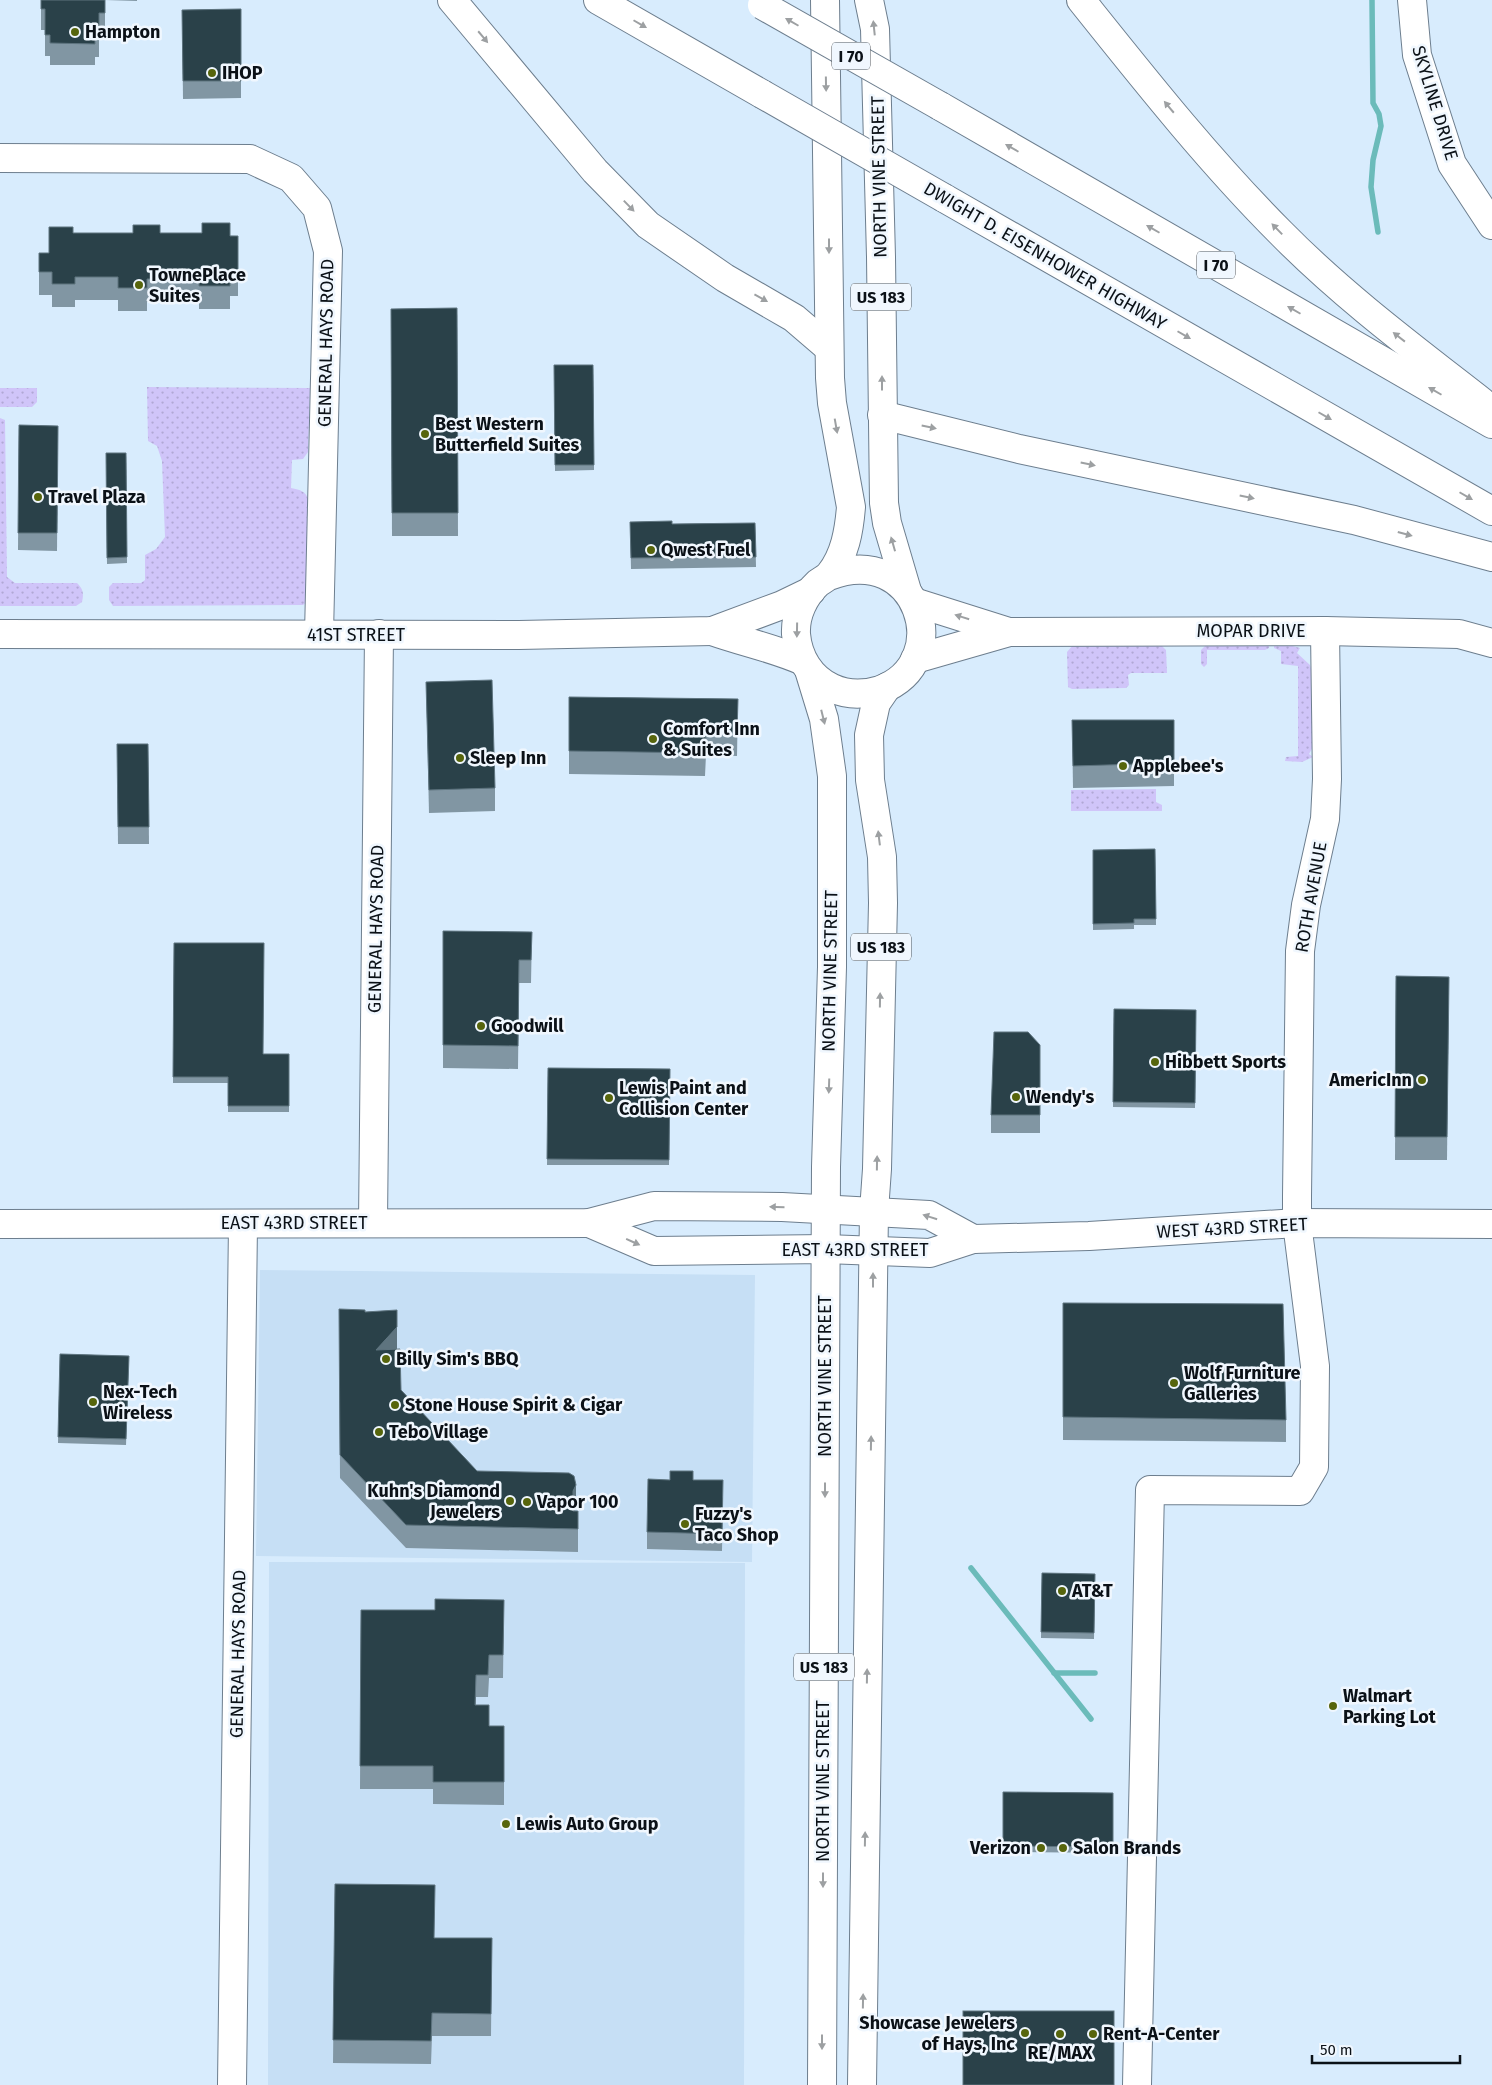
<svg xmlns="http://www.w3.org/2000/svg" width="1492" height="2085" viewBox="0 0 1492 2085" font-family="'Fira Sans',sans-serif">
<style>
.built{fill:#c6dff5}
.grass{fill:url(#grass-dots)}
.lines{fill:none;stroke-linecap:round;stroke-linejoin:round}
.stream{stroke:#6bbbba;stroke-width:5.5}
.minor-casing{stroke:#6d7e8e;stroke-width:30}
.highway-casing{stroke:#6d7e8e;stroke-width:30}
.minor{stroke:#fff;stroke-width:28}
.highway{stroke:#fff;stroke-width:28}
.highway-bridge-casing{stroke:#6d7e8e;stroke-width:30;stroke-linecap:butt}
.highway-bridge{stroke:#fff;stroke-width:28}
.wall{fill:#8196a3}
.shaded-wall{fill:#5e747f}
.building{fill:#2a4149;stroke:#5e747f}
.oneway{fill:#9da0a2}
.poi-dot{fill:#57650c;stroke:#f0f7fe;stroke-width:2}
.labels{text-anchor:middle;stroke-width:5;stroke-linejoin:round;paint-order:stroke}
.shield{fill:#f0f7fe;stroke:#50565c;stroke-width:1}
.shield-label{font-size:16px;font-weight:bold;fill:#0b1117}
.poi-label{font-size:18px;font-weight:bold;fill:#0b1117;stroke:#f0f7fe;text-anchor:start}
.street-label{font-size:18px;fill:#0b1117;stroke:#f0f7fe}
</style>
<defs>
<pattern id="grass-dots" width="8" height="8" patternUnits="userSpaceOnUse" patternTransform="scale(1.25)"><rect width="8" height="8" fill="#d0c5f9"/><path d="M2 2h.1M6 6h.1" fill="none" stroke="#b1a8d5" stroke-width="1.8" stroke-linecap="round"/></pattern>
</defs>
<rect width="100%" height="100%" fill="#d8ecfd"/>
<g class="built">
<polygon points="260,1270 755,1275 752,1562 256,1556"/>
<polygon points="269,1562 745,1563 744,2085 268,2085"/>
</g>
<g class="grass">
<path d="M 147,387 L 310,388 L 308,452 L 303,459 L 292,460 L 291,488 C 301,490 305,491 309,500 L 308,601 L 303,605 L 113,606 L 109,600 L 109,587 L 113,583 L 141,583 L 145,580 L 145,555 L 156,549 L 165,537 L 162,461 L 157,446 L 148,441 Z"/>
<polygon points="0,388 37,388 37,402 32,407 0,407"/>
<path d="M 0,418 L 5,420 L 7,577 L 15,583 L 77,583 C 83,589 84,593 82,602 L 76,606 L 0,606 Z"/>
<polygon points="1281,643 1300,648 1297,653 1310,665 1315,683 1313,747 1309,754 1313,757 1302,762 1285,761 1286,757 1298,756 1298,666 1281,664 1281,651 1274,648 1274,644"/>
<polygon points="1160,644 1166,650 1167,673 1131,673 1128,675 1129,685 1126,688 1072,689 1068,687 1067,652 1073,645"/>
<polygon points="1206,645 1269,645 1269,648 1265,650 1207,650 1207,664 1204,667 1201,664 1201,650"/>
<polygon points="1156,789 1156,802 1162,805 1162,811 1071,811 1071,790"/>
</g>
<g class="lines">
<g class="stream">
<polyline points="1372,0 1373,103 1379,114 1381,126 1373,160 1371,187 1378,232"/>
<polyline points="971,1568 1091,1719"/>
<polyline points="1054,1673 1095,1673"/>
</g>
<g class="minor-casing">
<g id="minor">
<polyline points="1412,0 1417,55 1452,164 1492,225"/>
<polyline points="0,158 250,159 291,178 317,208 328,251 319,634"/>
<polyline points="914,602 1009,632"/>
<path d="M 712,631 C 743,642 774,648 803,661"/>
<polyline points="0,634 519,635 712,631 782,605 811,591"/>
<polyline points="915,659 1009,632 1325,631 1459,634 1492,643"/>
<polyline points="373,1223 379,634"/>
<polyline points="589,1223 654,1251 826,1249 930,1253 973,1239 1089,1236 1297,1223 1492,1224"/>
<polyline points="0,1224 589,1223 654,1206 782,1207 929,1215 973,1239"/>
<polyline points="232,2085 243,1224"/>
<polyline points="1137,2085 1150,1490 1300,1491 1314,1467 1315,1366 1297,1223 1297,1196 1300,951 1306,905 1325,819 1327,779 1325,631"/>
</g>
</g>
<g class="highway-casing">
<g id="highway">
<polyline points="452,0 595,171 648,225 725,278 794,318 829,348"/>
<polyline points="598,0 762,94"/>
<path d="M 825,0 L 830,378 L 832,403 L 851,507 C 849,531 845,555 830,574 C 827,578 822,580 818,583 C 804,596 795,615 796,634 C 798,657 810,678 832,688 C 847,695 864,695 880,690 C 957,662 918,541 829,576"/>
<polyline points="869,0 875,29 881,257 884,503 887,523 907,591"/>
<path d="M 1081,0 C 1145,80 1209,161 1281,233 C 1342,295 1413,348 1481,401"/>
<polyline points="940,106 1492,424"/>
<polyline points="944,198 1492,511"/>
<polyline points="882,415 1019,449 1354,520 1492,557"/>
<polyline points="809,670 824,719 832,776 832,967 826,1167 822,2085"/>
<polyline points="862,2085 874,1211 877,1169 883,903 882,857 870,780 869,735 876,703 887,687"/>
</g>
</g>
<use href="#minor" class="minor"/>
<use href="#highway" class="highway"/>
<g class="highway-bridge-casing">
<g id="highway-bridge">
<polyline points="762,5 940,106"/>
<polyline points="762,94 944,198"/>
</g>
</g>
<use href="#highway-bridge" class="highway-bridge"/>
</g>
<g class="wall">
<polygon points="41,0 137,0 137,1 105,0 105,34 99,34 99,57 95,57 95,65 50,65 50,56 45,56 45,30 41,30"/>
<polygon points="241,9 241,98 183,99 182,10"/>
<polygon points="73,233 160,233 238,236 238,296 230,296 230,309 199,309 199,302 147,302 147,311 118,311 118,300 75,300 75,307 52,307 52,295 39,295 39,253 49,253"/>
<polygon points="457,308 458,536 392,536 391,309"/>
<polygon points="554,365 593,365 594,470 555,471"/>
<polygon points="19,425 58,426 57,551 18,550"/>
<polygon points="106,453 126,453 127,563 107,564"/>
<polygon points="630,522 672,524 755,523 756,567 631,569"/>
<polygon points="426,682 495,788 495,811 429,813"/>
<polygon points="569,697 738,699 737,756 706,755 705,776 569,774"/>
<polygon points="1072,720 1174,720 1174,786 1073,788"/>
<polygon points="117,744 148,744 149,844 118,844"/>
<polygon points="1155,849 1156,925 1134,925 1134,929 1093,930 1093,850"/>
<polygon points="443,931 532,932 531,983 519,983 518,1069 443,1068"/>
<polygon points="174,943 263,1054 289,1054 289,1112 228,1112 228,1083 173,1083"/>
<polygon points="1396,976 1449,977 1447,1160 1395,1160"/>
<polygon points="1114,1009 1196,1010 1195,1108 1113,1107"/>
<polygon points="1040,1045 1040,1133 991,1133 991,1115"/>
<polygon points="548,1068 670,1069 669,1165 547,1165"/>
<polygon points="1063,1303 1286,1420 1286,1442 1063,1440"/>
<polygon points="339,1309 365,1312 397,1327 397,1349 401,1390 477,1471 576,1507 575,1511 578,1511 578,1552 406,1548 340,1478"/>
<polygon points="60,1354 129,1356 126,1445 58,1443"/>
<polygon points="693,1480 723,1498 722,1551 647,1549 647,1532"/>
<polygon points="1042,1573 1095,1574 1094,1639 1041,1638"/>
<polygon points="504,1600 503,1678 489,1678 488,1697 476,1697 476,1705 489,1726 504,1726 504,1805 433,1804 433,1789 360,1789 361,1610 435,1610"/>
<polygon points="1003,1792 1113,1793 1113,1853 1003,1852"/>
<polygon points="335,1884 435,1938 492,1938 491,2036 432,2036 431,2064 333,2063"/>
</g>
<g class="shaded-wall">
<polygon points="397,1327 397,1350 376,1350"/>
<polygon points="576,1485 576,1507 573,1514 573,1491"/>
</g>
<g class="building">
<polygon points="41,0 105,0 105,13 99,13 99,36 95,36 95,44 50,43 50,35 45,35 45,9 41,9"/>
<polygon points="241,9 241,81 183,81 182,10"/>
<polygon points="202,223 230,223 230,236 238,236 238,273 230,273 230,286 199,286 199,279 147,279 147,288 118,288 118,277 75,277 75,284 52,284 52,272 39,272 39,253 49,253 49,227 73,227 73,233 133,233 133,225 160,225 160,233 202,233"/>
<polygon points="457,308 458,513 392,513 391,309"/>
<polygon points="554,365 593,365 594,465 555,465"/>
<polygon points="19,425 58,426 57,533 18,533"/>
<polygon points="106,453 126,453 127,557 107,558"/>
<polygon points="672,521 672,524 755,523 756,557 631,558 630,522"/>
<polygon points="492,680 495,788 429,790 426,682"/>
<polygon points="569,697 738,699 737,733 706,732 705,753 569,751"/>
<polygon points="1072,720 1174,720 1174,763 1073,766"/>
<polygon points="117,744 148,744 149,827 118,827"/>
<polygon points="1155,849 1156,919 1134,919 1134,923 1093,924 1093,850"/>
<polygon points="443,931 532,932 531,960 519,960 518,1046 443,1045"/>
<polygon points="174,943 264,943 263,1054 289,1054 289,1106 228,1106 228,1077 173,1077"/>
<polygon points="1396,976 1449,977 1447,1137 1395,1137"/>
<polygon points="1114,1009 1196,1010 1195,1103 1113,1102"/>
<polygon points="994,1032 1028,1032 1040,1045 1040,1115 991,1115"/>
<polygon points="548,1068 670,1069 669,1160 547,1159"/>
<polygon points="1063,1303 1283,1304 1286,1420 1063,1417"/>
<polygon points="339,1309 365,1310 365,1312 397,1310 397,1327 376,1350 400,1349 401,1390 477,1471 569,1473 574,1476 576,1485 573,1491 573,1511 578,1511 578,1529 406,1525 340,1455"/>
<polygon points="60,1354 129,1356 126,1439 58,1437"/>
<polygon points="670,1471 693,1471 693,1480 723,1480 722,1534 647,1532 648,1479 670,1480"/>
<polygon points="1042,1573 1095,1574 1094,1633 1041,1632"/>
<polygon points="435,1599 504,1600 503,1655 489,1655 488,1675 476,1675 475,1705 489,1705 489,1726 504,1726 504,1782 433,1782 433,1766 360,1766 361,1610 435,1610"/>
<polygon points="1003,1792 1113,1793 1113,1847 1003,1846"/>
<polygon points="335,1884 435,1885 434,1938 492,1938 491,2014 432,2013 431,2041 333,2040"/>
<rect x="963" y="2011" width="151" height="74"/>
</g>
<defs><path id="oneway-solid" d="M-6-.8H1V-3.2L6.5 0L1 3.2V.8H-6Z" transform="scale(1.25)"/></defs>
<g class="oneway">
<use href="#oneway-solid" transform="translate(792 22) rotate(-150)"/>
<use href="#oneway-solid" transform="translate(640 24) rotate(30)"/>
<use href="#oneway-solid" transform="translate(874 28) rotate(-96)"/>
<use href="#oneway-solid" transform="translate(483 37) rotate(50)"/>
<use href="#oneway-solid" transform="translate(826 84) rotate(89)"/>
<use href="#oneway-solid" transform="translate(1169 107) rotate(-130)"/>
<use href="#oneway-solid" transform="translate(1012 148) rotate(-150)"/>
<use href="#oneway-solid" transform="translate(629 206) rotate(46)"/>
<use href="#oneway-solid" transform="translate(1153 229) rotate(-150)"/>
<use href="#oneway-solid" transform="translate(1277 229) rotate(-134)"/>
<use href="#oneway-solid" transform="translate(829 246) rotate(90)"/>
<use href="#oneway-solid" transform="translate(761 298) rotate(29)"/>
<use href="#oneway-solid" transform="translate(1294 310) rotate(-150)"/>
<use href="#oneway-solid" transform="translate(1184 335) rotate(30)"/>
<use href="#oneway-solid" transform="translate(1399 337) rotate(-142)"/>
<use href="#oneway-solid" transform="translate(882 383) rotate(-90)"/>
<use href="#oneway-solid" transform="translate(1435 391) rotate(-150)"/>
<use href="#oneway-solid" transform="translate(1325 416) rotate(30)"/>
<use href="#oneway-solid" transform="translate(836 426) rotate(80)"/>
<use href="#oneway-solid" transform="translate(929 427) rotate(12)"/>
<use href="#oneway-solid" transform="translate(1088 464) rotate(12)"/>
<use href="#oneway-solid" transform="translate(1466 496) rotate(30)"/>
<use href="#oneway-solid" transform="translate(1247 497) rotate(12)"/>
<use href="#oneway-solid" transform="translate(1405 534) rotate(15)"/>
<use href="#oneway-solid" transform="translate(893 544) rotate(-106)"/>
<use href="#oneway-solid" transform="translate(962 617) rotate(-163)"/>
<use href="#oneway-solid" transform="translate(797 630) rotate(91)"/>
<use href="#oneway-solid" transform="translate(823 717) rotate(76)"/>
<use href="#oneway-solid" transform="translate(879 838) rotate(-97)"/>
<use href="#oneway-solid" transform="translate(880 1000) rotate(-89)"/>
<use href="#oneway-solid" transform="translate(829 1086) rotate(92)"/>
<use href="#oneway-solid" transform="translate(877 1163) rotate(-89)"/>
<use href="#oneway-solid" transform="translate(777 1207) rotate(-179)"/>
<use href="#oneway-solid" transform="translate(930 1217) rotate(-162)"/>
<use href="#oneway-solid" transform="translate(633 1242) rotate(24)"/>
<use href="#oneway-solid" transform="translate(873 1280) rotate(-90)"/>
<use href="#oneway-solid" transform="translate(871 1443) rotate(-89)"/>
<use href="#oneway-solid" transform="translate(825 1490) rotate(90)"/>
<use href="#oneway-solid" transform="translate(867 1676) rotate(-89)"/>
<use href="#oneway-solid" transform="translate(865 1839) rotate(-89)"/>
<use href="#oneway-solid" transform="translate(823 1880) rotate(90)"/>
<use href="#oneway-solid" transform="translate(863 2001) rotate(-89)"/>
<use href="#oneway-solid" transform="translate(822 2042) rotate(90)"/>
</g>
<g class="poi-dot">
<circle cx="75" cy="32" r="5"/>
<circle cx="212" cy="73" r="5"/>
<circle cx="139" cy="285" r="5"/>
<circle cx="425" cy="434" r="5"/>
<circle cx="38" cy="497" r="5"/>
<circle cx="651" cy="550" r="5"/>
<circle cx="653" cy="739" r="5"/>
<circle cx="460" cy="758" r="5"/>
<circle cx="1123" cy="766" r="5"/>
<circle cx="481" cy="1026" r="5"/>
<circle cx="1155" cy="1062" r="5"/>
<circle cx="1422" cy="1080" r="5"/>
<circle cx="1016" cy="1097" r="5"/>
<circle cx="609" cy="1098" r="5"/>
<circle cx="386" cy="1359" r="5"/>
<circle cx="1174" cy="1383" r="5"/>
<circle cx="93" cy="1402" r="5"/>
<circle cx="395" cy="1405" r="5"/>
<circle cx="379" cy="1432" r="5"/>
<circle cx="510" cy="1501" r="5"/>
<circle cx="527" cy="1502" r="5"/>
<circle cx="685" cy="1524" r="5"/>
<circle cx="1062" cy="1591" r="5"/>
<circle cx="1333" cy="1706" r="5"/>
<circle cx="506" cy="1824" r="5"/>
<circle cx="1041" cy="1848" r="5"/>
<circle cx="1063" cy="1848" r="5"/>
<circle cx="1025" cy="2033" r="5"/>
<circle cx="1060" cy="2034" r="5"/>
<circle cx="1093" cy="2034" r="5"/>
</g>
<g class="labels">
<g class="shield">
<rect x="832" y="42.5" width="38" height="27" rx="4"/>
<rect x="1197" y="251.5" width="38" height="27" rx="4"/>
<rect x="851" y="283.5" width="60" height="27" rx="4"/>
<rect x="851" y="933.5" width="60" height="27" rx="4"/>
<rect x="794" y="1653.5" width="60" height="27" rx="4"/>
</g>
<g class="shield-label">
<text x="851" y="62">I 70</text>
<text x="1216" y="271">I 70</text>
<text x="881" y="303">US 183</text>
<text x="881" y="953">US 183</text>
<text x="824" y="1673">US 183</text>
</g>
<g class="poi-label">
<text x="85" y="38">Hampton</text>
<text x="222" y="79">IHOP</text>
<text x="149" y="281">TownePlace<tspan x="149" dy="21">Suites</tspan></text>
<text x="435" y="430">Best Western<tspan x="435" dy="21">Butterfield Suites</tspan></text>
<text x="48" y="503">Travel Plaza</text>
<text x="661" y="556">Qwest Fuel</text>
<text x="663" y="735">Comfort Inn<tspan x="663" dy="21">&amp; Suites</tspan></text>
<text x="470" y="764">Sleep Inn</text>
<text x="1133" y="772">Applebee's</text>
<text x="491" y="1032">Goodwill</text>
<text x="1165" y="1068">Hibbett Sports</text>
<text x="1412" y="1086" text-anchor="end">AmericInn</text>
<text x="619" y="1094">Lewis Paint and<tspan x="619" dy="21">Collision Center</tspan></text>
<text x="1026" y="1103">Wendy's</text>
<text x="396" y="1365">Billy Sim's BBQ</text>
<text x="1184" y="1379">Wolf Furniture<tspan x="1184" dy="21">Galleries</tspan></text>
<text x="103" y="1398">Nex-Tech<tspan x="103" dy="21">Wireless</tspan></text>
<text x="405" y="1411">Stone House Spirit &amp; Cigar</text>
<text x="389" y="1438">Tebo Village</text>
<text x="500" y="1497" text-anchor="end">Kuhn's Diamond<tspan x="500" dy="21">Jewelers</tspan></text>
<text x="537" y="1508">Vapor 100</text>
<text x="695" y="1520">Fuzzy's<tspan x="695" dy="21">Taco Shop</tspan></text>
<text x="1072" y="1597">AT&amp;T</text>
<text x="1343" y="1702">Walmart<tspan x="1343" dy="21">Parking Lot</tspan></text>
<text x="516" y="1830">Lewis Auto Group</text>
<text x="1031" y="1854" text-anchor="end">Verizon</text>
<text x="1073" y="1854">Salon Brands</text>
<text x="1015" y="2029" text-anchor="end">Showcase Jewelers<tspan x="1015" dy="21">of Hays, Inc</tspan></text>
<text x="1103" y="2040">Rent-A-Center</text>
<text x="1060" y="2059" text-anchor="middle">RE/MAX</text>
</g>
<g class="street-label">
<text transform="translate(1435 103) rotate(73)" y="6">SKYLINE DRIVE</text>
<text transform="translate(879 177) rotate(-91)" y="6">NORTH VINE STREET</text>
<text transform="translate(1045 256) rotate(30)" y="6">DWIGHT D. EISENHOWER HIGHWAY</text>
<text transform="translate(326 343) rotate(-89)" y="6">GENERAL HAYS ROAD</text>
<text x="1251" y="637">MOPAR DRIVE</text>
<text x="356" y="641">41ST STREET</text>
<text transform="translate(1311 897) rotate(-80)" y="6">ROTH AVENUE</text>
<text transform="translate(376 929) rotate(-89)" y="6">GENERAL HAYS ROAD</text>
<text transform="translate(830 971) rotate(-89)" y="6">NORTH VINE STREET</text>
<text x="294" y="1229">EAST 43RD STREET</text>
<text transform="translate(1232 1228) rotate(-3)" y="6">WEST 43RD STREET</text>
<text x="855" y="1256">EAST 43RD STREET</text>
<text transform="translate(825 1376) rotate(-90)" y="6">NORTH VINE STREET</text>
<text transform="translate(238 1654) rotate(-89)" y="6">GENERAL HAYS ROAD</text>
<text transform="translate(823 1781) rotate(-90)" y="6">NORTH VINE STREET</text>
</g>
</g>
<path d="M1312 2055v8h148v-8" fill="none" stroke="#0b1117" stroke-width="2.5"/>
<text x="1320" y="2055" font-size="15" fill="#0b1117" stroke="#f0f7fe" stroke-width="4" paint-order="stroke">50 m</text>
</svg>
